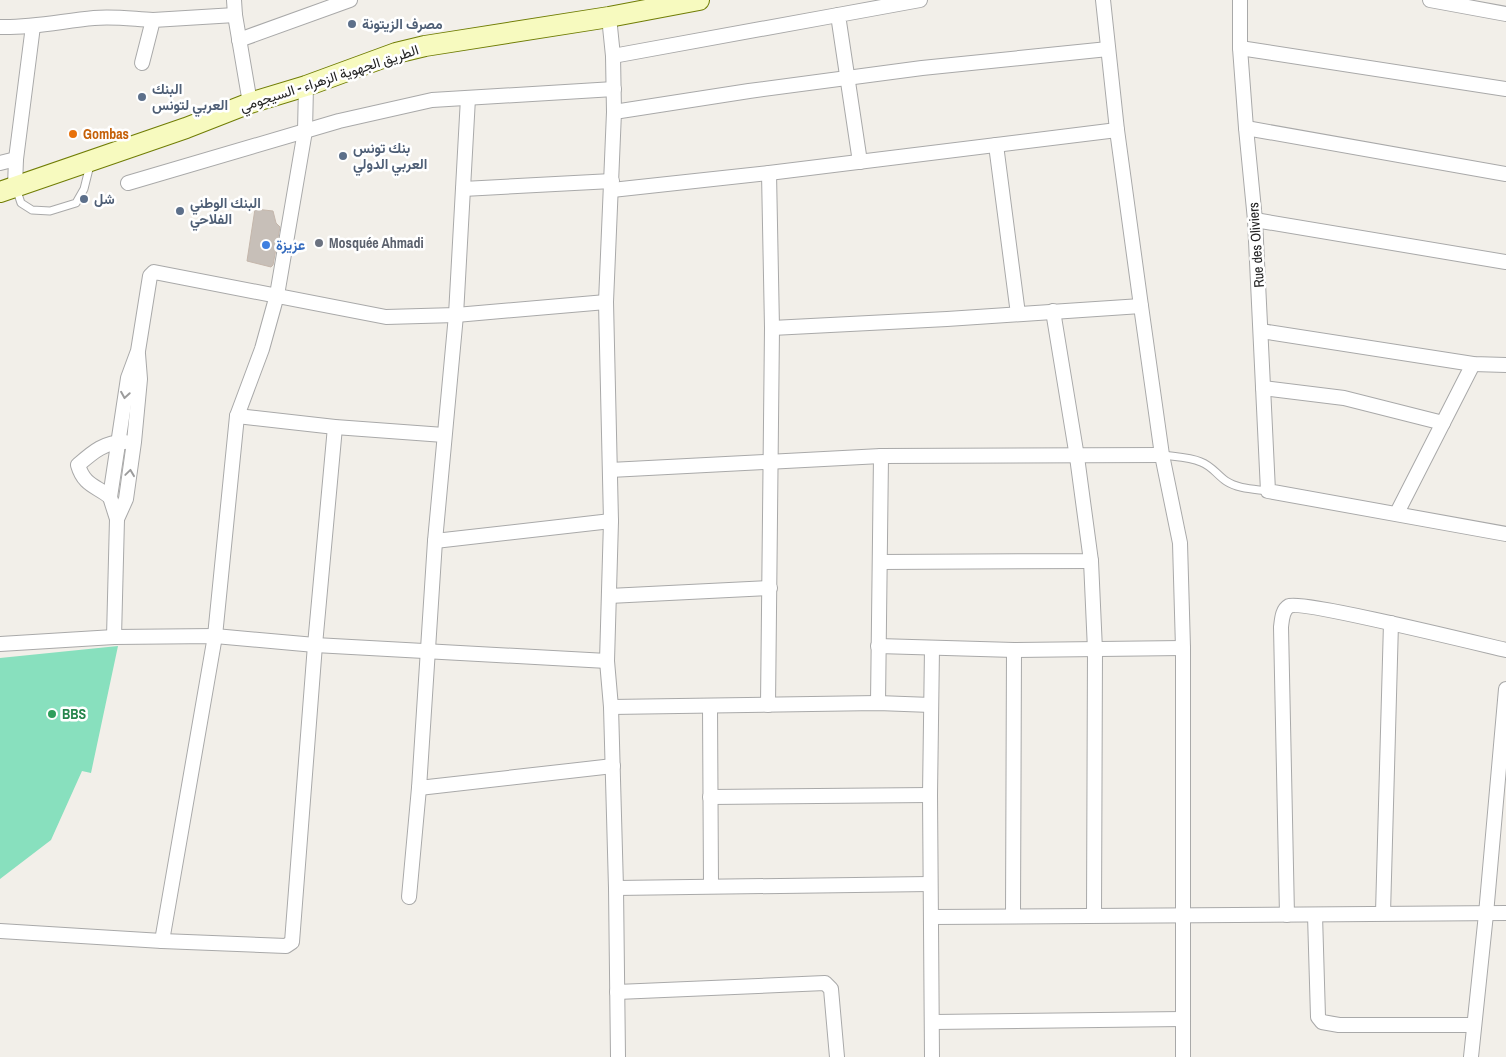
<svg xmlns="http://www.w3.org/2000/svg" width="1506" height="1057" viewBox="0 0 1506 1057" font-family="'Archivo Narrow',Vazirmatn,sans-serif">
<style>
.pitch{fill:#88e0be}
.building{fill:#c7bfb8;stroke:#c4b6ab}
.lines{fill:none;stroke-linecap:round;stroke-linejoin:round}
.lane-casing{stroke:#a9a9a9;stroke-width:9}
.street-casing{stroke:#a9a9a9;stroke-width:16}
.secondary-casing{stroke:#707d05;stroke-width:22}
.lane{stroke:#fff;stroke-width:7}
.street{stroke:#fff;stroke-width:14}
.secondary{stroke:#f7fabf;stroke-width:20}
.oneway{stroke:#9c9c9c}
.service-dot{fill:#5c6f8a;stroke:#fff;stroke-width:2}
.food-dot{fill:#e8710a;stroke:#fff;stroke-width:2}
.worship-dot{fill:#6b7280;stroke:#fff;stroke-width:2}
.shop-dot{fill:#3f7fe0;stroke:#fff;stroke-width:2}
.leisure-dot{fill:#2e9e5b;stroke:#fff;stroke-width:2}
.labels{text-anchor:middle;stroke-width:5;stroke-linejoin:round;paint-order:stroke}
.service-label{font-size:14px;font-weight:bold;fill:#4e5e75;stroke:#fff;text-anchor:start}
.street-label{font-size:14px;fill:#222;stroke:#fff}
.food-label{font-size:14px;font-weight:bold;fill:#c56008;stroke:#fff;text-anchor:start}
.worship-label{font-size:14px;font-weight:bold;fill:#5b616d;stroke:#fff;text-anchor:start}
.shop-label{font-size:14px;font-weight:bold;fill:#366cbe;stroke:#fff;text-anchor:start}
.leisure-label{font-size:14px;font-weight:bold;fill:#27864d;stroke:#fff;text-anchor:start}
</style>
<rect width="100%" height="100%" fill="#f2efe9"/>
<polygon class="pitch" points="118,646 91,773 82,771 51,840 0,879 0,658"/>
<polygon class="building" points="255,209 273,211 276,223 280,227 273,265 271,267 247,261"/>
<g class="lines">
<g class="lane-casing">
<g id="lane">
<polyline points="16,188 21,203 32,210 50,211 76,203 84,189 90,165"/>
<path d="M 1162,455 C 1176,457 1189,457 1201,462 C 1212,466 1217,475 1226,481 C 1238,489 1254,489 1268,491"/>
</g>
</g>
<g class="street-casing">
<g id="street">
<polyline points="234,0 235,15 250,103"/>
<polyline points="1103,0 1117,130 1141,306 1162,455 1180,543 1183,648 1183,1057"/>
<polyline points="1240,0 1240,48 1246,128 1255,220 1268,491 1506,534"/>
<polyline points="1430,0 1506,14"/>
<polyline points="609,17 613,56 614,112 606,302 611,521 607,661 611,707 616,888 618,1057"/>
<path d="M 0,27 C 32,28 62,21 94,18 C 113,16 133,19 153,20"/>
<polyline points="239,40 350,0"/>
<polyline points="1240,48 1506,89"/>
<polyline points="613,56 838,15"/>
<polyline points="142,63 153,20 235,15"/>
<polyline points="468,98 456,315 435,541 419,788 613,766"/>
<polyline points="614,112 749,91 922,68 1108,49"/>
<polyline points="1246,128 1506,174"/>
<polyline points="996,145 1018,314"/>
<polyline points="860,162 838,15 920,0"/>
<polyline points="0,163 16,159"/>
<polyline points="128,183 339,121 432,100 614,89"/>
<polyline points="15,186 16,159 33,26"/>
<polyline points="463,189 612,181"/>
<polyline points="612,190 769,173 1117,130"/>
<polyline points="1255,220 1506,262"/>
<polyline points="772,328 947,319 1141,306"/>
<polyline points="1261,331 1473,364 1506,365"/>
<polyline points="1263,388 1344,398 1443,423"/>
<polyline points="237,416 335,427 444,435"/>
<polyline points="610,470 881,456 1162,455"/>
<path d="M 110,497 C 97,486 84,486 78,465 C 93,452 104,442 125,442"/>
<polyline points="1397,513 1473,364"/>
<polyline points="117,519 126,499 134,442 140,379 138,354"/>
<polyline points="435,541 611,521"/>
<polyline points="1091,561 1095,650 1094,915"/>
<polyline points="880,562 1091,561 1077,457 1053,311"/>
<polyline points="609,596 770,588"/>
<polyline points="114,637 117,519 110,497 128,378 138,351 150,276 154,272 386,317 456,315 606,302"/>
<polyline points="0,644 114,637 215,636 315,645 607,661"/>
<polyline points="878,646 1014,650 1183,648"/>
<polyline points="878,703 881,456"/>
<polyline points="768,705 772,328 769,173"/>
<polyline points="710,706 711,886"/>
<polyline points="611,707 878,703 931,705"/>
<polyline points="710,797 930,795"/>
<polyline points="616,888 930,884"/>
<polyline points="409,897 419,788"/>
<polyline points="1383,913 1391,623"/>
<path d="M 1287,915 L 1281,627 C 1282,620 1282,610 1289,606 C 1301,600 1480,644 1506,650"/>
<polyline points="1315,915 1318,1017 1322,1022 1339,1025 1474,1025"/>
<polyline points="1013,916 1014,650"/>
<polyline points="932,917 1506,913"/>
<polyline points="0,931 162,941 286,946 292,942 315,645 335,427"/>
<polyline points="162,941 215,636 237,416 262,349 277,295 305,131 306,86"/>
<polyline points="617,992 825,983 831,989 837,1057"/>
<polyline points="933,1022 1183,1019"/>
<polyline points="932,1057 930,795 932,648"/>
<polyline points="1471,1057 1486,914 1506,689"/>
</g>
</g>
<g class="secondary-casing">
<polyline id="secondary" points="0,192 186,128 250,103 306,86 396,53 425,46 609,17 699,0"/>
</g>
<use href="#lane" class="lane"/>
<use href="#street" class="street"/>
<use href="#secondary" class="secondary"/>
</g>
<defs><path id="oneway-chevron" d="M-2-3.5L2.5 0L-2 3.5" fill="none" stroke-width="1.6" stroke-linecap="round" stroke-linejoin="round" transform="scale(1.25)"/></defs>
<g class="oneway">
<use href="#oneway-chevron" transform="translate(125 395) rotate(99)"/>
<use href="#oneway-chevron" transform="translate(130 473) rotate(-82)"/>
</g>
<g class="service-dot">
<circle cx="352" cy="24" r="5"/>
<circle cx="142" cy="97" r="5"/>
<circle cx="343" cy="156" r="5"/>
<circle cx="84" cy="199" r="5"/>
<circle cx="180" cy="211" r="5"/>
</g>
<circle class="food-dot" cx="73" cy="134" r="5"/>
<circle class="worship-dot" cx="319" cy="243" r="5"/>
<circle class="shop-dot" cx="266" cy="245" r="5"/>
<circle class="leisure-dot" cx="52" cy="714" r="5"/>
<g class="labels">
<g class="service-label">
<text x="362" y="29">مصرف الزيتونة</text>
<text x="152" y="94">البنك<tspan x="152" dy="16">العربي لتونس</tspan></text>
<text x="353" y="153">بنك تونس<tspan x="353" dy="16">العربي الدولي</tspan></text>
<text x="94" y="204">شل</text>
<text x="190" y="208">البنك الوطني<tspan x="190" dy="16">الفلاحي</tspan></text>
</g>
<g class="street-label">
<text transform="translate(329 78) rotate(-18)" y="5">الطريق الجهوية الزهراء - السيجومي</text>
<text transform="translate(1256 245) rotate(-94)" y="5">Rue des Oliviers</text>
</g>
<g class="food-label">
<text x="83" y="139">Gombas</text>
</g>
<g class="worship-label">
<text x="329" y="248">Mosquée Ahmadi</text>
</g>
<g class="shop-label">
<text x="276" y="250">عزيزة</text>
</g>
<g class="leisure-label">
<text x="62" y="719">BBS</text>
</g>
</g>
</svg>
